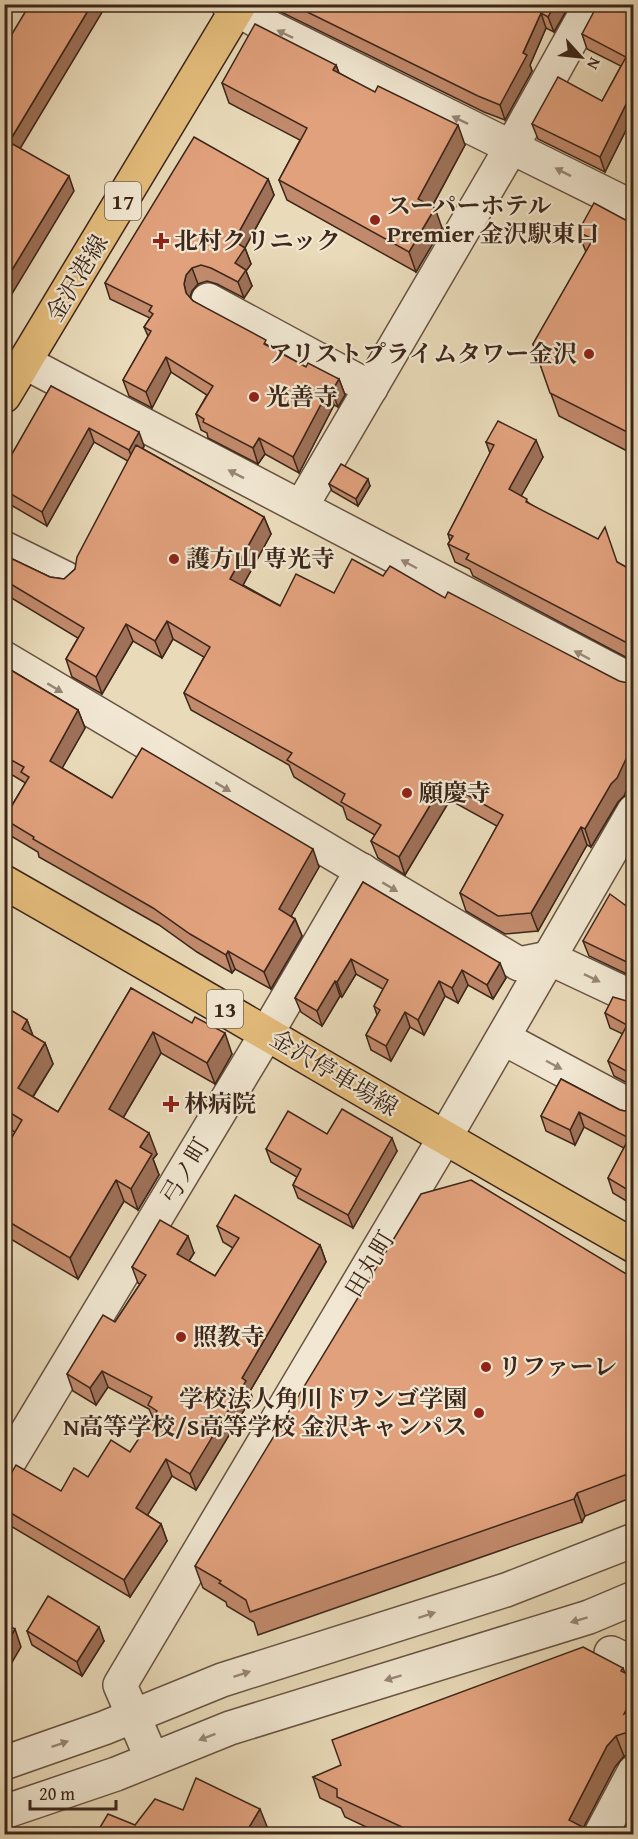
<svg xmlns="http://www.w3.org/2000/svg" width="638" height="1839" viewBox="0 0 638 1839" font-family="'Gentium Book Plus','Noto Serif JP',serif">
<style>
.lines{fill:none;stroke-linecap:round;stroke-linejoin:round}
.minor-casing{stroke:#685342;stroke-width:36}
.major-casing{stroke:#3d261a;stroke-width:36}
.minor{stroke:#f1e7d2;stroke-width:33}
.major{stroke:#e4bd7c;stroke-width:33}
.wall{fill:#c28a6c;stroke:#3d261a;stroke-width:1.5}
.shaded-wall{fill:#9e7158;stroke:#3d261a;stroke-width:1.5}
.building{fill:#e1a17d;stroke:#3d261a;stroke-width:1.5}
.oneway{fill:#978676}
.poi-dot{fill:#8f2418;stroke:#f1e7d2;stroke-width:2}
.labels{text-anchor:middle;stroke-width:4.5;stroke-linejoin:round;paint-order:stroke}
.shield{fill:#f1e7d2;stroke:#736051;stroke-width:1.5}
.shield-label{font-size:22px;font-weight:bold;fill:#3d261a}
.poi-label{font-size:24px;font-weight:bold;fill:#3d261a;stroke:#f1e7d2;text-anchor:start}
.street-label{font-size:24px;fill:#3d261a;stroke:#f1e7d2}
</style>
<rect width="100%" height="100%" fill="#e9dab9"/>
<filter id="stains"><feTurbulence type="fractalNoise" baseFrequency=".00333" numOctaves="4"/><feColorMatrix values="0 0 0 0 .2 0 0 0 0 .09 0 0 0 0 .02 0 0 0 .5 -.17"/></filter>
<radialGradient id="worn" r=".72"><stop offset=".6" stop-color="#630" stop-opacity="0"/><stop offset="1" stop-color="#630" stop-opacity=".3"/></radialGradient>
<g class="lines">
<g class="minor-casing">
<g id="minor">
<polyline points="228,4 259,22 634,208"/>
<polyline points="208,300 371,388"/>
<polyline points="26,363 634,682"/>
<polyline points="301,507 512,146 591,4"/>
<polyline points="4,548 65,578"/>
<polyline points="4,658 519,964 549,958 634,998"/>
<polyline points="503,1038 634,1108"/>
<polyline points="4,1470 267,1033 362,870"/>
<polyline points="611,1653 634,1664"/>
<polyline points="152,1759 120,1685 444,1139 634,811"/>
<polyline points="4,1763 104,1728 222,1680 506,1590 634,1540"/>
<polyline points="4,1812 116,1774 230,1728 589,1617 634,1598"/>
<polyline points="601,1834 634,1772"/>
</g>
</g>
<g class="major-casing">
<g id="major">
<polyline points="4,396 240,4"/>
<path d="M 4,882 C 215,1002 423,1127 634,1246"/>
</g>
</g>
<use href="#minor" class="minor"/>
<use href="#major" class="major"/>
</g>
<g class="wall">
<polygon points="278,4 562,4 565,13 554,32 546,28 530,65 532,71 505,120 484,112 281,12"/>
<polygon points="633,4 633,116 605,172 538,139 532,124 602,101 621,66 587,49 582,34"/>
<polygon points="336,65 339,73 465,145 432,207 442,228 416,272 287,200 279,180 300,140 229,103 222,83"/>
<polygon points="268,179 274,195 245,248 251,264 246,271 252,286 244,298 217,284 207,281 198,284 192,291 190,297 193,301 269,346 306,367 339,379 345,395 338,407 334,405 299,473 265,454 258,464 208,438 207,433 201,430 196,414 207,395 171,372 152,408 129,396 123,380 148,336 144,327 150,318 110,299 105,283"/>
<polygon points="633,224 633,454 559,416 533,344 586,252 578,232"/>
<polygon points="51,386 144,446 143,449 264,517 271,534 243,585 624,796 618,802 591,847 587,845 538,931 505,934 466,911 460,893 497,826 450,800 405,875 378,858 371,841 375,835 347,819 343,807 294,777 289,765 191,710 184,693 204,657 173,639 162,658 133,641 102,694 72,677 66,659 78,638 10,597 4,605 4,555 50,577 64,579 75,569 128,461 94,442 47,526 4,501 4,462 8,461"/>
<polygon points="486,442 543,457 521,496 529,503 617,562 633,571 633,661 473,576 470,569 455,562 448,544 450,541 448,534 490,453"/>
<polygon points="329,484 370,486 358,506 332,491"/>
<polygon points="4,666 78,710 85,728 62,768 112,798 319,867 291,916 295,919 302,936 271,989 235,969 232,973 197,952 159,925 39,857 38,852 11,836 4,818 25,784 24,782 4,770"/>
<polygon points="363,882 506,978 493,999 468,985 458,1003 445,996 424,1035 410,1027 391,1061 371,1050 366,1035 377,1015 374,1006 383,989 356,974 342,997 340,996 322,1026 301,1012 295,998"/>
<polygon points="633,911 633,977 589,956 583,941"/>
<polygon points="131,988 232,1054 215,1084 161,1053 123,1118 157,1154 153,1159 159,1175 138,1210 124,1201 78,1279 4,1235 4,1151 15,1132 4,1126 4,1006 27,1020 33,1036 45,1043 53,1064 33,1097 58,1112"/>
<polygon points="633,1001 633,1086 614,1076 608,1061 623,1034 610,1028 605,1013"/>
<polygon points="561,1079 620,1110 630,1112 633,1111 633,1205 613,1193 608,1178 624,1148 584,1127 575,1145 546,1131 541,1116"/>
<polygon points="327,1134 397,1151 353,1228 298,1198 293,1185 297,1177 271,1162 266,1149"/>
<polygon points="217,1226 320,1245 326,1262 250,1391 252,1397 196,1490 172,1476 147,1515 161,1524 167,1541 130,1597 4,1522 4,1486 61,1491 88,1477 130,1452 153,1418 149,1409 108,1387 96,1405 73,1391 67,1374 115,1322 140,1284 138,1283 132,1267 194,1253 189,1261 215,1276 233,1248 223,1242"/>
<polygon points="633,1278 633,1497 585,1516 582,1522 258,1635 254,1622 227,1606 226,1602 203,1588 195,1566"/>
<polygon points="27,1631 104,1641 82,1676 32,1645"/>
<polygon points="623,1668 625,1673 633,1677 633,1754 624,1756 615,1767 583,1827 596,1834 381,1834 345,1817 341,1808 320,1798 313,1777"/>
</g>
<g class="shaded-wall">
<polygon points="92,4 107,4 15,157 9,142"/>
<polygon points="555,4 562,4 565,13 554,32 548,17"/>
<polygon points="541,13 546,28 530,65 532,71 505,120 500,105"/>
<polygon points="336,65 343,85 333,70"/>
<polygon points="633,90 633,116 605,172 600,157"/>
<polygon points="458,125 465,145 425,219 418,199"/>
<polygon points="69,176 74,191 4,307 4,283"/>
<polygon points="268,179 274,195 243,251 245,248 251,264 246,271 252,286 244,298 238,282 235,263 234,241"/>
<polygon points="435,208 442,228 416,272 409,252"/>
<polygon points="192,268 198,284 192,291 189,300 186,293 184,284 186,275"/>
<polygon points="166,357 171,372 152,408 146,392"/>
<polygon points="339,379 345,395 338,407 332,391"/>
<polygon points="329,389 334,405 299,473 293,457"/>
<polygon points="89,428 94,442 47,526 42,512"/>
<polygon points="139,432 144,446 134,464 129,450"/>
<polygon points="259,438 265,454 258,464 253,448"/>
<polygon points="536,440 543,457 515,507 509,489"/>
<polygon points="368,479 370,486 358,506 356,499"/>
<polygon points="264,517 271,534 237,596 230,579"/>
<polygon points="4,583 10,597 4,605"/>
<polygon points="167,621 173,639 162,658 155,641"/>
<polygon points="126,624 133,641 102,694 96,677"/>
<polygon points="78,710 85,728 56,779 50,761"/>
<polygon points="633,744 633,775 624,796 618,802 591,847 585,829"/>
<polygon points="444,782 450,800 405,875 399,857"/>
<polygon points="581,827 587,845 538,931 531,913"/>
<polygon points="313,849 319,867 285,927 279,909"/>
<polygon points="295,919 302,936 271,989 264,972"/>
<polygon points="228,951 235,969 232,973 226,955"/>
<polygon points="351,959 356,974 342,997 337,982"/>
<polygon points="500,963 506,978 493,999 487,985"/>
<polygon points="462,970 468,985 458,1003 452,988"/>
<polygon points="335,981 340,996 322,1026 317,1011"/>
<polygon points="439,981 445,996 424,1035 418,1020"/>
<polygon points="405,1012 410,1027 391,1061 386,1046"/>
<polygon points="27,1020 35,1041 22,1029"/>
<polygon points="153,1032 161,1053 116,1130 109,1109"/>
<polygon points="225,1033 232,1054 215,1084 207,1063"/>
<polygon points="45,1043 53,1064 25,1109 18,1088"/>
<polygon points="579,1112 584,1127 575,1145 570,1130"/>
<polygon points="149,1133 157,1154 153,1159 159,1175 138,1210 131,1189 140,1147"/>
<polygon points="392,1138 397,1151 353,1228 348,1215"/>
<polygon points="116,1180 124,1201 78,1279 70,1258"/>
<polygon points="188,1236 194,1253 183,1270 177,1254"/>
<polygon points="320,1245 326,1262 250,1391 252,1397 196,1490 190,1474 242,1378"/>
<polygon points="102,1371 108,1387 96,1405 90,1388"/>
<polygon points="4,1422 7,1429 4,1433"/>
<polygon points="166,1459 172,1476 142,1524 136,1508"/>
<polygon points="577,1493 585,1516 582,1522 574,1499"/>
<polygon points="161,1524 167,1541 130,1597 124,1580"/>
<polygon points="99,1627 104,1641 82,1676 77,1662"/>
<polygon points="15,1629 21,1647 4,1676 4,1648"/>
<polygon points="633,1696 633,1731 624,1714"/>
<polygon points="616,1736 624,1756 615,1767 580,1834 569,1820 607,1746"/>
<polygon points="260,1809 270,1834 245,1834"/>
</g>
<g class="building">
<polygon points="30,4 92,4 9,142 69,176 4,283 4,31 12,34"/>
<polygon points="291,4 555,4 548,17 541,13 523,53 527,55 500,105 478,96"/>
<polygon points="598,4 633,4 633,90 600,157 532,124 558,77 602,101 626,57 582,34"/>
<polygon points="255,24 336,65 333,70 375,92 378,86 458,125 418,199 435,208 409,252 279,180 307,128 222,83"/>
<polygon points="194,137 268,179 234,241 245,248 235,263 246,270 238,282 211,268 201,265 192,268 186,275 184,284 186,293 193,301 266,340 264,344 306,367 308,363 339,379 332,391 329,389 293,457 259,438 253,448 203,422 204,419 196,414 213,386 166,357 146,392 123,380 151,331 144,327 153,314 149,311 152,306 105,283"/>
<polygon points="594,203 633,224 633,435 550,393 533,344 593,239 578,232"/>
<polygon points="51,386 139,432 129,450 89,428 42,512 4,490 4,462 6,460 8,461"/>
<polygon points="498,421 536,440 509,489 527,499 526,502 598,539 605,527 617,562 633,571 633,646 466,559 469,554 448,544 453,536 448,534 494,445 486,442"/>
<polygon points="136,445 264,517 230,579 280,606 296,574 334,593 352,559 383,576 390,566 445,598 448,592 619,681 628,683 633,681 633,744 617,778 611,784 585,829 581,827 531,913 498,916 460,893 503,815 444,782 399,857 371,841 381,825 341,802 345,794 287,760 292,753 184,693 210,647 167,621 155,641 126,624 96,677 66,659 84,628 4,580 4,555 50,577 64,579 75,569 77,557"/>
<polygon points="341,464 368,479 356,499 329,484"/>
<polygon points="4,666 78,710 50,761 112,798 142,748 313,849 279,909 295,919 264,972 228,951 226,955 190,934 153,908 33,839 34,837 4,819 29,777 21,772 24,767 4,756"/>
<polygon points="363,882 500,963 487,985 462,970 452,988 439,981 418,1020 405,1012 386,1046 366,1035 380,1010 374,1006 388,980 351,959 337,982 335,981 317,1011 295,998"/>
<polygon points="610,894 633,911 633,965 583,941"/>
<polygon points="131,988 192,1023 195,1017 225,1033 207,1063 153,1032 109,1109 149,1133 140,1147 152,1154 131,1189 116,1180 70,1258 4,1219 4,1151 22,1120 4,1109 4,1006 27,1020 22,1029 45,1043 18,1088 58,1112"/>
<polygon points="613,997 630,1002 633,1001 633,1075 608,1061 627,1025 605,1013"/>
<polygon points="561,1079 620,1110 630,1112 633,1111 633,1193 608,1178 629,1138 579,1112 570,1130 541,1116"/>
<polygon points="342,1109 392,1138 348,1215 293,1185 301,1169 266,1149 288,1111 327,1134"/>
<polygon points="471,1180 633,1278 633,1472 577,1493 574,1499 250,1612 246,1600 219,1583 221,1581 195,1566 421,1194"/>
<polygon points="235,1195 320,1245 242,1378 246,1381 190,1474 166,1459 136,1508 161,1524 124,1580 4,1509 4,1486 16,1465 61,1491 74,1468 88,1477 111,1440 130,1452 157,1411 148,1405 152,1397 102,1371 90,1388 67,1374 103,1315 115,1322 146,1275 132,1267 160,1220 188,1236 177,1254 215,1276 239,1238 217,1226"/>
<polygon points="48,1596 99,1627 77,1662 27,1631"/>
<polygon points="4,1623 15,1629 4,1648"/>
<polygon points="583,1647 623,1668 621,1671 633,1677 633,1696 624,1714 633,1710 633,1734 625,1733 616,1736 607,1746 569,1820 596,1834 417,1834 337,1797 337,1789 313,1777 341,1765 332,1740"/>
<polygon points="196,1778 260,1809 245,1834 96,1834 108,1814 135,1825 155,1799 183,1810"/>
<polygon points="63,1830 72,1834 61,1834"/>
</g>
<defs><path id="oneway-solid" d="M-6-.8H1V-3.2L6.5 0L1 3.2V.8H-6Z" transform="scale(1.5)"/></defs>
<g class="oneway">
<use href="#oneway-solid" transform="translate(285 34) rotate(-154)"/>
<use href="#oneway-solid" transform="translate(460 120) rotate(-154)"/>
<use href="#oneway-solid" transform="translate(563 172) rotate(-153)"/>
<use href="#oneway-solid" transform="translate(236 474) rotate(-153)"/>
<use href="#oneway-solid" transform="translate(409 564) rotate(-152)"/>
<use href="#oneway-solid" transform="translate(582 655) rotate(-152)"/>
<use href="#oneway-solid" transform="translate(55 688) rotate(31)"/>
<use href="#oneway-solid" transform="translate(223 787) rotate(31)"/>
<use href="#oneway-solid" transform="translate(390 887) rotate(31)"/>
<use href="#oneway-solid" transform="translate(592 978) rotate(26)"/>
<use href="#oneway-solid" transform="translate(554 1065) rotate(28)"/>
<use href="#oneway-solid" transform="translate(427 1615) rotate(-18)"/>
<use href="#oneway-solid" transform="translate(579 1620) rotate(163)"/>
<use href="#oneway-solid" transform="translate(242 1674) rotate(-18)"/>
<use href="#oneway-solid" transform="translate(393 1678) rotate(163)"/>
<use href="#oneway-solid" transform="translate(207 1737) rotate(159)"/>
<use href="#oneway-solid" transform="translate(60 1744) rotate(-19)"/>
</g>
<g class="poi-dot">
<circle cx="375" cy="220" r="6"/>
<path d="M158 232h6v6h6v6h-6v6h-6v-6h-6v-6h6z"/>
<circle cx="589" cy="354" r="6"/>
<circle cx="254" cy="397" r="6"/>
<circle cx="174" cy="559" r="6"/>
<circle cx="407" cy="793" r="6"/>
<path d="M168 1095h6v6h6v6h-6v6h-6v-6h-6v-6h6z"/>
<circle cx="181" cy="1337" r="6"/>
<circle cx="486" cy="1367" r="6"/>
<circle cx="479" cy="1413" r="6"/>
</g>
<g class="labels">
<g class="shield">
<rect x="105" y="182" width="36" height="38" rx="4.5"/>
<rect x="207" y="990" width="36" height="38" rx="4.5"/>
</g>
<g class="shield-label">
<text x="123" y="209">17</text>
<text x="225" y="1017">13</text>
</g>
<g class="poi-label">
<text x="387" y="214">スーパーホテル<tspan x="387" dy="28">Premier 金沢駅東口</tspan></text>
<text x="174" y="249">北村クリニック</text>
<text x="577" y="362" text-anchor="end">アリストプライムタワー金沢</text>
<text x="266" y="405">光善寺</text>
<text x="186" y="567">護方山 専光寺</text>
<text x="419" y="801">願慶寺</text>
<text x="184" y="1112">林病院</text>
<text x="193" y="1345">照教寺</text>
<text x="498" y="1375">リファーレ</text>
<text x="467" y="1407" text-anchor="end">学校法人角川ドワンゴ学園<tspan x="467" dy="28">N高等学校/S高等学校 金沢キャンパス</tspan></text>
</g>
<g class="street-label">
<text transform="translate(77 278) rotate(-59)" y="8">金沢港線</text>
<text transform="translate(334 1073) rotate(31)" y="8">金沢停車場線</text>
<text transform="translate(185 1171) rotate(-59)" y="8">弓ノ町</text>
<text transform="translate(370 1264) rotate(-59)" y="8">田丸町</text>
</g>
</g>
<rect width="638" height="1839" fill="none" stroke="#e9dab9" stroke-width="24"/>
<rect x="6" y="6" width="626" height="1827" fill="none" stroke="#3d261a" stroke-width="3"/>
<rect x="12" y="12" width="614" height="1815" fill="none" stroke="#3d261a" stroke-width="1.5"/>
<g transform="translate(581 57) rotate(117)" stroke="#f1e7d2" stroke-width="4.5" paint-order="stroke">
<path d="M0-4.5L10 22L0 15L-10 22Z" fill="#3d261a"/>
<text y="-9" font-size="16" font-weight="bold" text-anchor="middle" fill="#3d261a">N</text>
</g>
<path d="M30 1800v9h86v-9" fill="none" stroke="#3d261a" stroke-width="3"/>
<text x="39" y="1800" font-size="18" fill="#3d261a" stroke="#f1e7d2" stroke-width="4.5" paint-order="stroke">20 m</text>
<rect width="100%" height="100%" filter="url(#stains)"/>
<rect width="100%" height="100%" fill="url(#worn)"/>
</svg>
